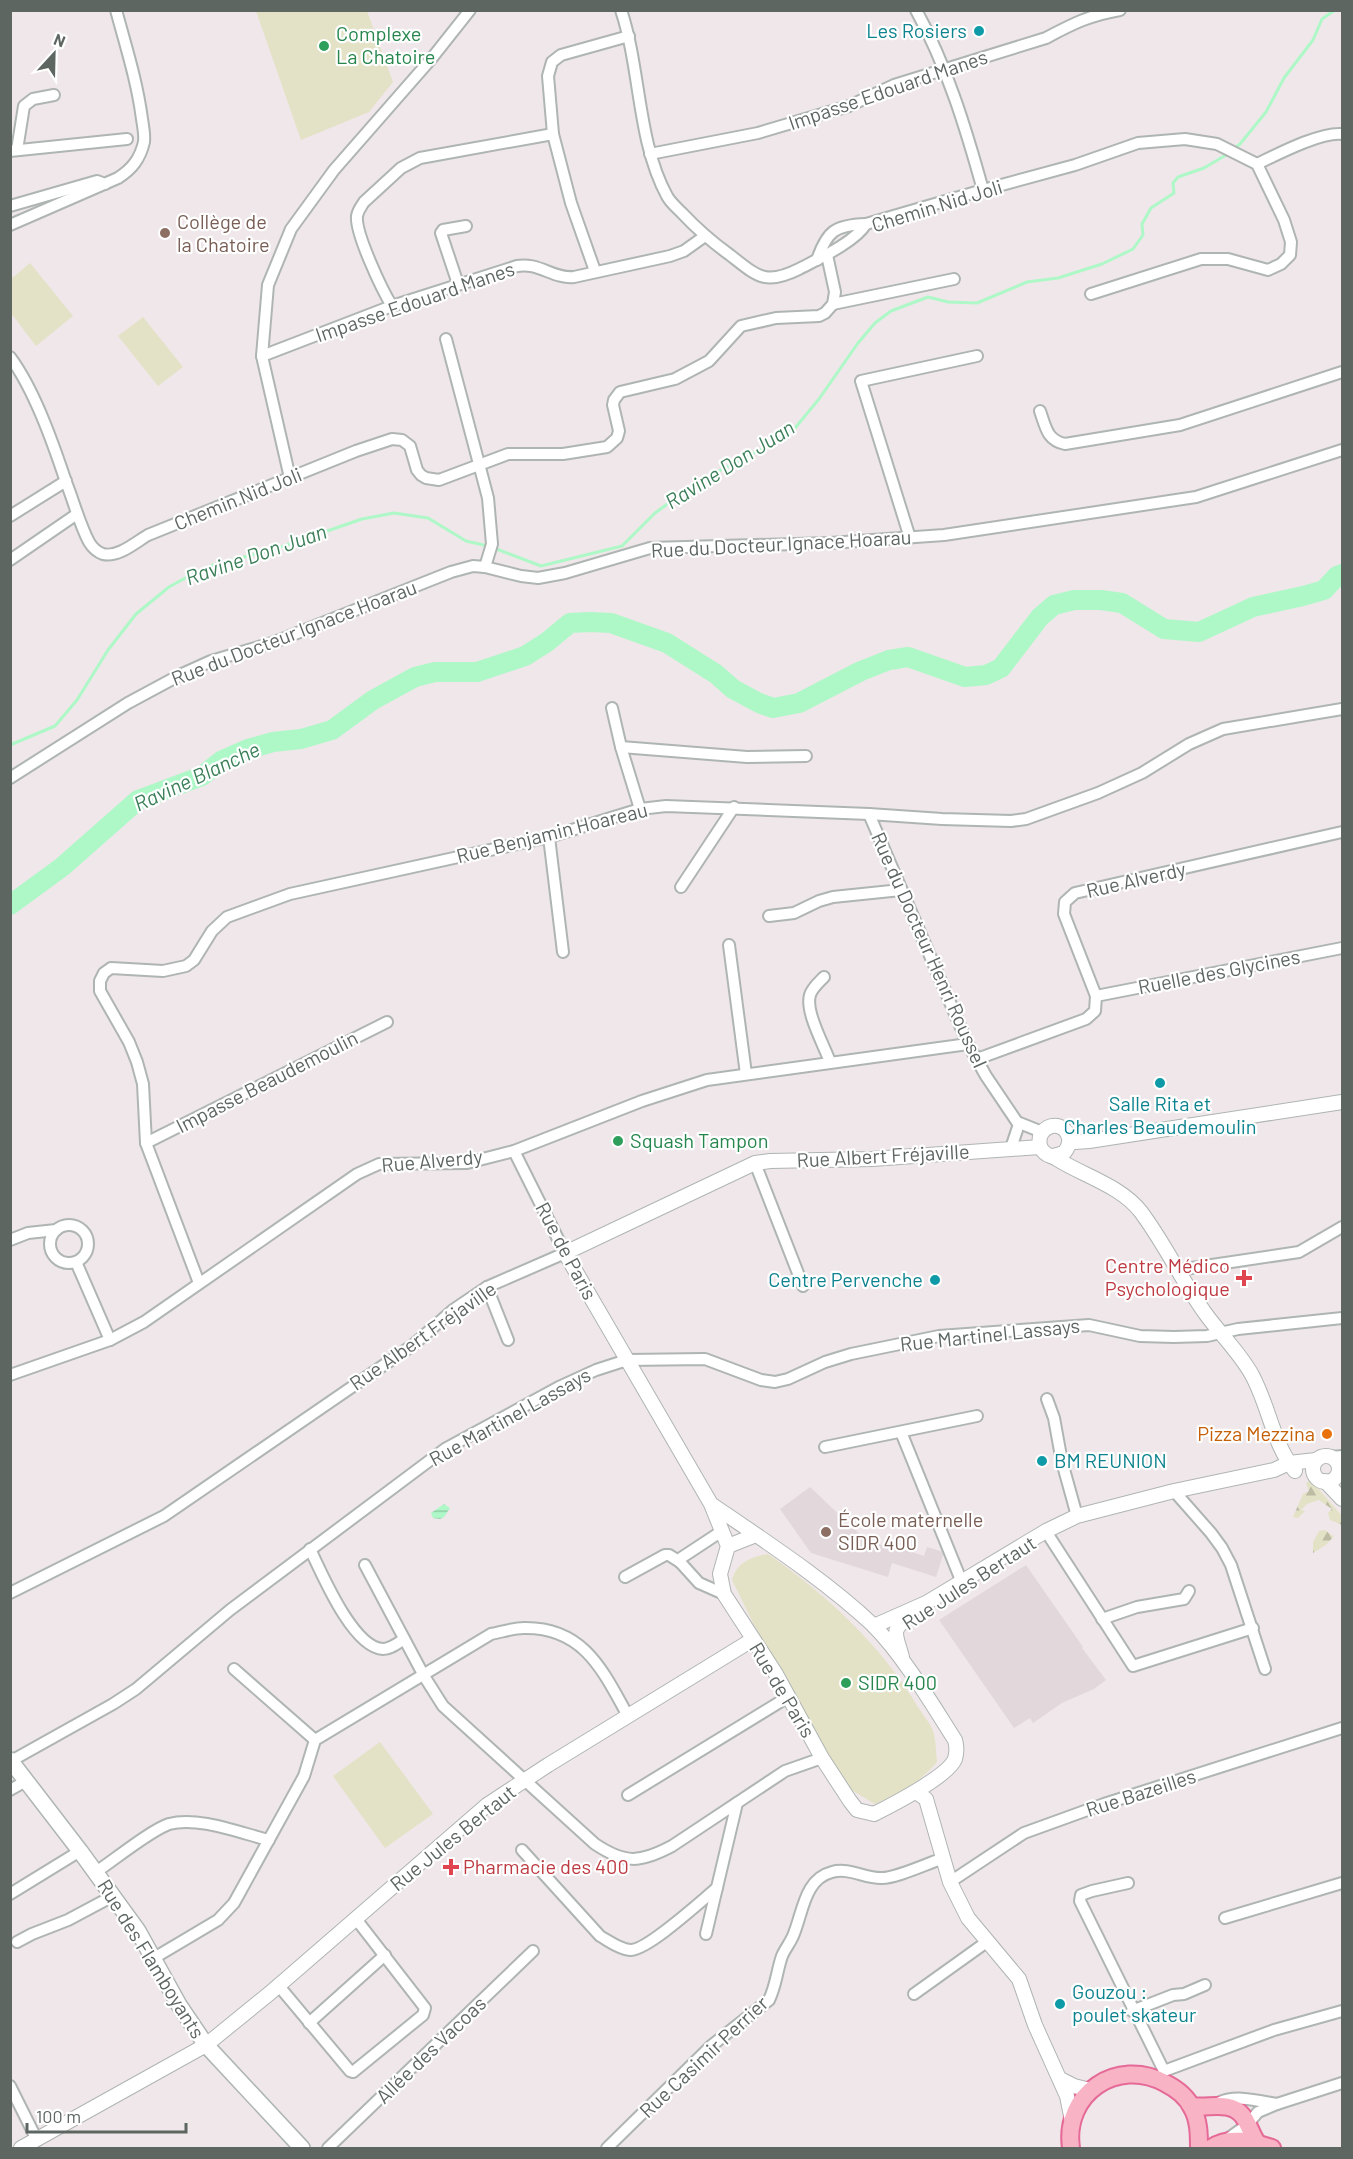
<svg xmlns="http://www.w3.org/2000/svg" width="1353" height="2159" viewBox="0 0 1353 2159" font-family="Barlow,sans-serif">
<style>
.education{fill:#e2d8db}
.forest{fill:url(#forest-firs)}
.green{fill:#e4e2c6}
.water{fill:url(#water-rules)}
.lines{fill:none;stroke-linecap:round;stroke-linejoin:round}
.stream{stroke:#aef8c8;stroke-width:3}
.river{stroke:#aef8c8;stroke-width:20}
.minor-casing{stroke:#afb5b3;stroke-width:14}
.tertiary-casing{stroke:#afb5b3;stroke-width:16}
.secondary-casing{stroke:#aeb6b2;stroke-width:18}
.primary-casing{stroke:#e56a97;stroke-width:20}
.minor{stroke:#fff;stroke-width:10}
.tertiary{stroke:#fff;stroke-width:14}
.secondary{stroke:#fff;stroke-width:15}
.primary{stroke:#f8b3c4;stroke-width:16}
.culture-dot{fill:#0f9aa8;stroke:#fff;stroke-width:2}
.leisure-dot{fill:#2e9e5b;stroke:#fff;stroke-width:2}
.education-dot{fill:#8d6e63;stroke:#fff;stroke-width:2}
.health-dot{fill:#e0444e;stroke:#fff;stroke-width:2}
.food-dot{fill:#e8710a;stroke:#fff;stroke-width:2}
.labels{text-anchor:middle;stroke-width:4.5;stroke-linejoin:round;paint-order:stroke}
.culture-label{font-size:20px;fill:#0d838f;stroke:#fff;text-anchor:end}
.leisure-label{font-size:20px;fill:#27864d;stroke:#fff;text-anchor:start}
.street-label{font-size:20px;fill:#5e6662;stroke:#fff}
.education-label{font-size:20px;fill:#785e54;stroke:#fff;text-anchor:start}
.health-label{font-size:20px;fill:#be3a42;stroke:#fff;text-anchor:end}
.food-label{font-size:20px;fill:#c56008;stroke:#fff;text-anchor:end}
.water-label{font-size:21px;font-style:italic;fill:#3b7f58;stroke:#fff}
</style>
<defs>
<pattern id="forest-firs" width="22" height="20" patternUnits="userSpaceOnUse" patternTransform="scale(1.5)"><rect width="22" height="20" fill="#e4e2c6"/><path d="M5 1l3.5 6h-7zM16 11l3.5 6h-7z" fill="#bcbba4"/></pattern>
<pattern id="water-rules" width="6" height="5" patternUnits="userSpaceOnUse" patternTransform="scale(1.5)"><rect width="6" height="5" fill="#aef8c8"/><path d="M0 2.5h6" fill="none" stroke="#91cda6"/></pattern>
</defs>
<rect width="100%" height="100%" fill="#efe7e9"/>
<g class="education">
<polygon points="810,1487 869,1543 897,1547 924,1556 927,1547 944,1552 936,1577 892,1563 888,1577 811,1553 780,1509"/>
<polygon points="1026,1565 1083,1647 1082,1648 1106,1680 1094,1689 1062,1703 1033,1723 1030,1718 1014,1728 939,1620"/>
</g>
<g class="forest">
<polygon points="1311,1480 1342,1516 1342,1525 1330,1520 1328,1513 1332,1509 1319,1500 1307,1504 1301,1510 1305,1511 1298,1518 1293,1517 1303,1494 1309,1491 1306,1483"/>
<polygon points="1325,1530 1333,1536 1335,1535 1326,1545 1313,1553 1313,1542 1319,1531"/>
</g>
<g class="green">
<polygon points="256,11 367,11 393,82 369,112 301,140"/>
<polygon points="30,263 73,316 36,346 11,313 11,279"/>
<polygon points="143,317 183,367 158,386 118,336"/>
<path d="M 768,1554 C 827,1595 881,1645 918,1707 C 923,1715 932,1725 934,1734 C 936,1743 936,1753 937,1762 C 918,1784 901,1793 875,1804 L 853,1791 L 834,1768 L 822,1742 L 753,1623 L 732,1580 C 737,1562 751,1557 768,1554 Z"/>
<polygon points="380,1742 433,1814 385,1848 333,1776"/>
</g>
<polygon class="water" points="444,1504 450,1508 444,1517 440,1519 433,1518 431,1513"/>
<g class="lines">
<g class="stream">
<polyline points="494,548 541,566 622,546 655,513 688,489 717,472 764,448 795,428 819,399 858,343 875,323 891,311 928,297 948,302 977,303 1027,282 1058,278 1102,264 1133,249 1143,235 1142,224 1151,208 1174,193 1173,183 1178,177 1204,168 1226,155 1240,144 1266,112 1284,78 1313,40 1322,19 1335,10"/>
<polyline points="10,745 55,726 77,700 108,650 136,614 169,587 198,571 213,565 275,549 362,519 394,513 428,518 466,541 488,546"/>
</g>
<polyline class="river" points="10,905 62,867 138,800 202,776 221,761 248,749 273,742 301,739 332,730 373,700 415,677 435,672 477,672 525,656 547,642 570,623 590,622 611,623 667,643 716,674 733,689 759,703 773,708 799,703 861,671 889,660 908,657 965,677 986,675 1001,668 1040,617 1054,605 1074,600 1101,600 1122,603 1164,629 1199,632 1253,607 1303,596 1324,590 1337,576 1342,574"/>
<g class="minor-casing">
<g id="minor">
<path d="M 621,10 C 641,70 637,141 667,196 C 670,202 677,208 682,213 C 697,229 712,242 730,255 C 757,276 765,286 799,269 C 818,259 855,242 866,224 L 983,190 L 1075,165 L 1138,143 L 1185,139 L 1217,144 L 1257,164 C 1278,154 1320,132 1342,134"/>
<path d="M 916,10 C 947,66 966,129 983,190"/>
<polyline points="17,150 24,106 33,99 54,95"/>
<polyline points="10,151 127,139"/>
<path d="M 650,154 L 758,133 L 849,106 L 894,85 L 1046,38 C 1072,24 1090,15 1120,10"/>
<polyline points="10,206 97,181 105,184"/>
<path d="M 10,225 L 118,178 C 132,169 140,159 144,142 C 145,135 143,126 142,119 C 137,81 126,47 116,10"/>
<path d="M 817,260 C 827,231 835,225 866,224"/>
<polyline points="595,271 571,203 553,134 548,76 552,62 561,55 629,36"/>
<polyline points="458,284 441,233 443,230 466,226"/>
<polyline points="1091,294 1201,259 1228,259 1268,270 1281,264 1290,255 1291,242 1284,220 1257,164"/>
<polyline points="833,304 954,279"/>
<path d="M 392,306 C 382,290 355,233 357,216 C 358,210 361,207 364,202 L 401,168 L 420,158 L 553,134"/>
<polyline points="446,339 488,498 492,544 485,567"/>
<path d="M 262,356 L 392,306 L 517,266 C 539,262 553,279 574,277 L 670,256 L 684,251 L 705,236"/>
<path d="M 10,357 C 34,389 53,443 66,482 C 74,502 79,523 89,542 C 92,547 97,552 103,554 C 118,558 136,542 148,535 L 356,451 L 392,439 L 402,440 L 410,446 L 417,470 L 421,475 L 426,478 L 439,480 L 508,454 L 563,454 L 607,447 L 617,438 L 619,431 L 613,405 L 614,400 L 620,392 L 675,379 L 709,361 L 741,326 L 776,318 L 819,316 L 825,313 L 833,304 L 835,292 L 827,255"/>
<path d="M 1040,411 C 1046,428 1047,440 1065,444 L 1180,425 L 1342,372"/>
<polyline points="290,478 262,356 268,285 291,229 334,170 432,58 470,10"/>
<polyline points="10,516 66,481"/>
<polyline points="910,538 861,381 977,356"/>
<polyline points="10,560 77,514"/>
<polyline points="612,708 621,747 640,809"/>
<polyline points="621,747 747,757 806,756"/>
<polyline points="10,778 128,703 180,675 211,661 272,643 451,572 473,566 485,567 521,576 538,578 565,573 650,548 830,543 944,535 1196,497 1342,450"/>
<polyline points="869,814 968,1044 986,1076 1017,1122 1042,1132"/>
<polyline points="549,837 563,952"/>
<polyline points="681,887 734,807"/>
<polyline points="769,916 794,913 819,901 833,897 901,890"/>
<polyline points="729,945 746,1074"/>
<path d="M 824,977 C 819,982 812,988 810,995 C 805,1012 824,1045 830,1062"/>
<polyline points="1096,996 1342,948"/>
<polyline points="977,1059 1086,1019 1095,1011 1096,996 1064,914 1065,902 1075,893 1342,832"/>
<polyline points="146,1143 387,1022"/>
<polyline points="1011,1148 1019,1124"/>
<polyline points="755,1163 803,1286"/>
<circle cx="69" cy="1244" r="19"/>
<polyline points="10,1240 28,1233 56,1230"/>
<polyline points="76,1262 110,1340"/>
<polyline points="1178,1270 1299,1252 1342,1227"/>
<polyline points="199,1283 146,1143 143,1084 137,1062 129,1042 100,991 100,981 104,973 111,968 163,971 186,966 194,960 212,931 227,917 290,894 549,837 640,809 666,806 869,814 942,819 1011,821 1026,819 1098,793 1142,773 1189,744 1223,729 1342,709"/>
<polyline points="487,1287 508,1340"/>
<polyline points="10,1375 110,1340 144,1322 357,1174 379,1164 467,1163 514,1151 642,1101 707,1080 968,1044"/>
<polyline points="1047,1399 1054,1418 1062,1462 1077,1516"/>
<polyline points="901,1432 963,1585"/>
<polyline points="825,1447 977,1416"/>
<polyline points="1332,1457 1342,1456"/>
<polyline points="1174,1491 1211,1533 1222,1548 1231,1565 1265,1669"/>
<polyline points="722,1531 681,1558 680,1562 699,1583 724,1594"/>
<polyline points="1047,1533 1133,1666 1253,1628"/>
<path d="M 310,1549 C 322,1574 353,1648 383,1649 C 391,1649 398,1643 404,1639"/>
<path d="M 365,1565 L 424,1676 L 443,1706 L 595,1844 C 625,1864 640,1863 672,1846 L 785,1771 L 822,1758"/>
<polyline points="625,1577 665,1555 669,1555 680,1562"/>
<polyline points="10,1593 164,1516 413,1345 453,1310 487,1287 565,1253 514,1151"/>
<polyline points="1102,1619 1137,1607 1184,1599 1189,1591"/>
<polyline points="234,1669 315,1740"/>
<polyline points="11,1761 113,1704 136,1689 230,1610 445,1449 561,1386 596,1370 627,1360 705,1359 761,1380 775,1382 788,1379 825,1362 851,1354 939,1336 1089,1325 1140,1336 1174,1337 1207,1336 1238,1329 1342,1318"/>
<polyline points="10,1790 26,1781"/>
<polyline points="628,1795 788,1697"/>
<path d="M 522,1850 L 600,1936 C 609,1941 619,1949 630,1950 C 647,1951 701,1901 717,1888"/>
<path d="M 96,1872 C 114,1860 151,1830 169,1824 C 198,1816 240,1833 269,1840"/>
<polyline points="950,1882 1024,1833 1104,1804 1342,1728"/>
<polyline points="1128,1883 1092,1891 1081,1895 1080,1901 1164,2071"/>
<polyline points="10,1894 80,1851"/>
<polyline points="1225,1918 1342,1883"/>
<polyline points="706,1934 737,1803"/>
<polyline points="17,1942 32,1934 68,1920 113,1896"/>
<path d="M 154,1958 L 218,1920 L 234,1903 L 304,1776 L 315,1740 L 491,1634 C 502,1632 513,1628 524,1628 C 584,1627 603,1671 628,1716"/>
<polyline points="278,1985 350,2071 353,2072 423,2015 425,2008 356,1919"/>
<polyline points="914,1994 988,1941"/>
<polyline points="1132,2011 1173,1995 1184,1994 1205,1985"/>
<polyline points="309,2023 385,1955"/>
<polyline points="1164,2071 1274,2030 1342,2011"/>
<polyline points="10,2086 37,2140"/>
<path d="M 1218,2103 C 1235,2094 1259,2101 1277,2104"/>
<polyline points="1226,2140 1247,2125 1258,2112 1277,2104 1342,2083"/>
<polyline points="328,2148 533,1951"/>
<path d="M 607,2148 L 711,2046 L 769,2000 C 776,1986 777,1970 782,1956 C 785,1949 790,1943 793,1936 C 803,1913 804,1879 832,1872 C 849,1867 866,1879 882,1878 C 897,1878 928,1863 944,1858"/>
</g>
</g>
<g class="tertiary-casing">
<g id="tertiary">
<polyline points="1070,1140 1075,1142 1089,1141 1342,1102"/>
<path d="M 1053,1156 L 1064,1153 C 1081,1133 1052,1113 1040,1136 C 1039,1143 1039,1148 1045,1153 C 1048,1156 1053,1156 1057,1159 C 1084,1176 1121,1186 1141,1212 C 1165,1244 1182,1281 1205,1313 C 1220,1334 1240,1353 1252,1375 C 1269,1406 1273,1444 1295,1471"/>
<circle cx="1326" cy="1469" r="13"/>
<polyline points="1325,1481 1342,1499"/>
<path d="M 711,1504 C 765,1541 825,1580 873,1625 C 903,1655 932,1704 955,1740 C 957,1747 957,1752 955,1759 C 948,1776 892,1805 874,1814 L 857,1810 L 850,1801 L 822,1758 L 776,1674 L 724,1594 L 720,1574 L 728,1546 L 711,1504 L 565,1253 L 755,1163 L 770,1161 L 872,1159 L 1040,1147"/>
<polyline points="728,1546 756,1535"/>
<polyline points="874,1626 926,1603 1046,1531 1077,1516 1174,1491 1274,1470 1289,1463 1316,1460"/>
<path d="M 902,1657 C 896,1634 889,1630 911,1616"/>
<polyline points="916,1792 926,1799 950,1882 968,1918 1019,1979 1035,2025 1067,2096 1072,2121"/>
<polyline points="1060,2079 1074,2086 1090,2090"/>
<polyline points="21,2148 206,2045 270,1993 487,1805 548,1765 752,1640"/>
</g>
</g>
<g class="secondary-casing">
<polyline id="secondary" points="10,1760 80,1851 138,1931 179,2005 206,2045 302,2148"/>
</g>
<g class="primary-casing">
<g id="primary">
<path d="M 1192,2106 C 1208,2109 1229,2100 1242,2115 C 1249,2123 1251,2135 1258,2144"/>
<path d="M 1071,2148 C 1063,2094 1117,2057 1165,2083 C 1175,2088 1187,2097 1192,2108 C 1199,2120 1199,2135 1199,2148"/>
<path d="M 1211,2148 C 1230,2135 1252,2142 1272,2148"/>
</g>
</g>
<use href="#minor" class="minor"/>
<use href="#tertiary" class="tertiary"/>
<use href="#secondary" class="secondary"/>
<use href="#primary" class="primary"/>
</g>
<g class="culture-dot">
<circle cx="979" cy="31" r="6"/>
<circle cx="1160" cy="1083" r="6"/>
<circle cx="935" cy="1280" r="6"/>
<circle cx="1042" cy="1461" r="6"/>
<circle cx="1060" cy="2004" r="6"/>
</g>
<g class="leisure-dot">
<circle cx="324" cy="46" r="6"/>
<circle cx="618" cy="1141" r="6"/>
<circle cx="846" cy="1683" r="6"/>
</g>
<g class="education-dot">
<circle cx="165" cy="233" r="6"/>
<circle cx="826" cy="1532" r="6"/>
</g>
<g class="health-dot">
<path d="M1241 1269h6v6h6v6h-6v6h-6v-6h-6v-6h6z"/>
<path d="M448 1858h6v6h6v6h-6v6h-6v-6h-6v-6h6z"/>
</g>
<circle class="food-dot" cx="1327" cy="1434" r="6"/>
<g class="labels">
<g class="culture-label">
<text x="967" y="38">Les Rosiers</text>
<text x="1160" y="1111" text-anchor="middle">Salle Rita et<tspan x="1160" dy="23">Charles Beaudemoulin</tspan></text>
<text x="923" y="1287">Centre Pervenche</text>
<text x="1054" y="1468" text-anchor="start">BM REUNION</text>
<text x="1072" y="1999" text-anchor="start">Gouzou :<tspan x="1072" dy="23">poulet skateur</tspan></text>
</g>
<g class="leisure-label">
<text x="336" y="41">Complexe<tspan x="336" dy="23">La Chatoire</tspan></text>
<text x="630" y="1148">Squash Tampon</text>
<text x="858" y="1690">SIDR 400</text>
</g>
<g class="street-label">
<text transform="translate(888 90) rotate(-19)" y="7">Impasse Edouard Manes</text>
<text transform="translate(937 206) rotate(-17)" y="7">Chemin Nid Joli</text>
<text transform="translate(415 302) rotate(-19)" y="7">Impasse Edouard Manes</text>
<text transform="translate(238 499) rotate(-22)" y="7">Chemin Nid Joli</text>
<text transform="translate(781 544) rotate(-3)" y="7">Rue du Docteur Ignace Hoarau</text>
<text transform="translate(294 633) rotate(-21)" y="7">Rue du Docteur Ignace Hoarau</text>
<text transform="translate(552 833) rotate(-14)" y="7">Rue Benjamin Hoareau</text>
<text transform="translate(1136 880) rotate(-13)" y="7">Rue Alverdy</text>
<text transform="translate(929 950) rotate(66)" y="7">Rue du Docteur Henri Roussel</text>
<text transform="translate(1219 972) rotate(-11)" y="7">Ruelle des Glycines</text>
<text transform="translate(267 1082) rotate(-27)" y="7">Impasse Beaudemoulin</text>
<text transform="translate(883 1156) rotate(-3)" y="7">Rue Albert Fréjaville</text>
<text transform="translate(432 1161) rotate(-5)" y="7">Rue Alverdy</text>
<text transform="translate(566 1251) rotate(62)" y="7">Rue de Paris</text>
<text transform="translate(990 1335) rotate(-6)" y="7">Rue Martinel Lassays</text>
<text transform="translate(423 1336) rotate(-35)" y="7">Rue Albert Fréjaville</text>
<text transform="translate(510 1417) rotate(-29)" y="7">Rue Martinel Lassays</text>
<text transform="translate(969 1583) rotate(-33)" y="7">Rue Jules Bertaut</text>
<text transform="translate(782 1690) rotate(59)" y="7">Rue de Paris</text>
<text transform="translate(1141 1793) rotate(-18)" y="7">Rue Bazeilles</text>
<text transform="translate(453 1838) rotate(-39)" y="7">Rue Jules Bertaut</text>
<text transform="translate(151 1959) rotate(58)" y="7">Rue des Flamboyants</text>
<text transform="translate(431 2050) rotate(-44)" y="7">Allée des Vacoas</text>
<text transform="translate(704 2057) rotate(-43)" y="7">Rue Casimir Perrier</text>
</g>
<g class="education-label">
<text x="177" y="229">Collège de<tspan x="177" dy="23">la Chatoire</tspan></text>
<text x="838" y="1527">École maternelle<tspan x="838" dy="23">SIDR 400</tspan></text>
</g>
<g class="health-label">
<text x="1230" y="1273">Centre Médico<tspan x="1230" dy="23">Psychologique</tspan></text>
<text x="463" y="1874" text-anchor="start">Pharmacie des 400</text>
</g>
<g class="food-label">
<text x="1315" y="1441">Pizza Mezzina</text>
</g>
<g class="water-label">
<text transform="translate(730 465) rotate(-32)" y="7">Ravine Don Juan</text>
<text transform="translate(256 555) rotate(-19)" y="7">Ravine Don Juan</text>
<text transform="translate(197 777) rotate(-25)" y="7">Ravine Blanche</text>
</g>
</g>
<rect width="1353" height="2159" fill="none" stroke="#5e6662" stroke-width="24"/>
<g transform="translate(54 54) rotate(22)" stroke="#ffffff" stroke-width="4.5" paint-order="stroke">
<path d="M0-4.5L10 22L0 15L-10 22Z" fill="#5e6662"/>
<text y="-9" font-size="16" font-weight="bold" text-anchor="middle" fill="#5e6662">N</text>
</g>
<path d="M27 2123v9h159v-9" fill="none" stroke="#5e6662" stroke-width="3"/>
<text x="36" y="2123" font-size="18" fill="#5e6662" stroke="#ffffff" stroke-width="4.5" paint-order="stroke">100 m</text>
</svg>
